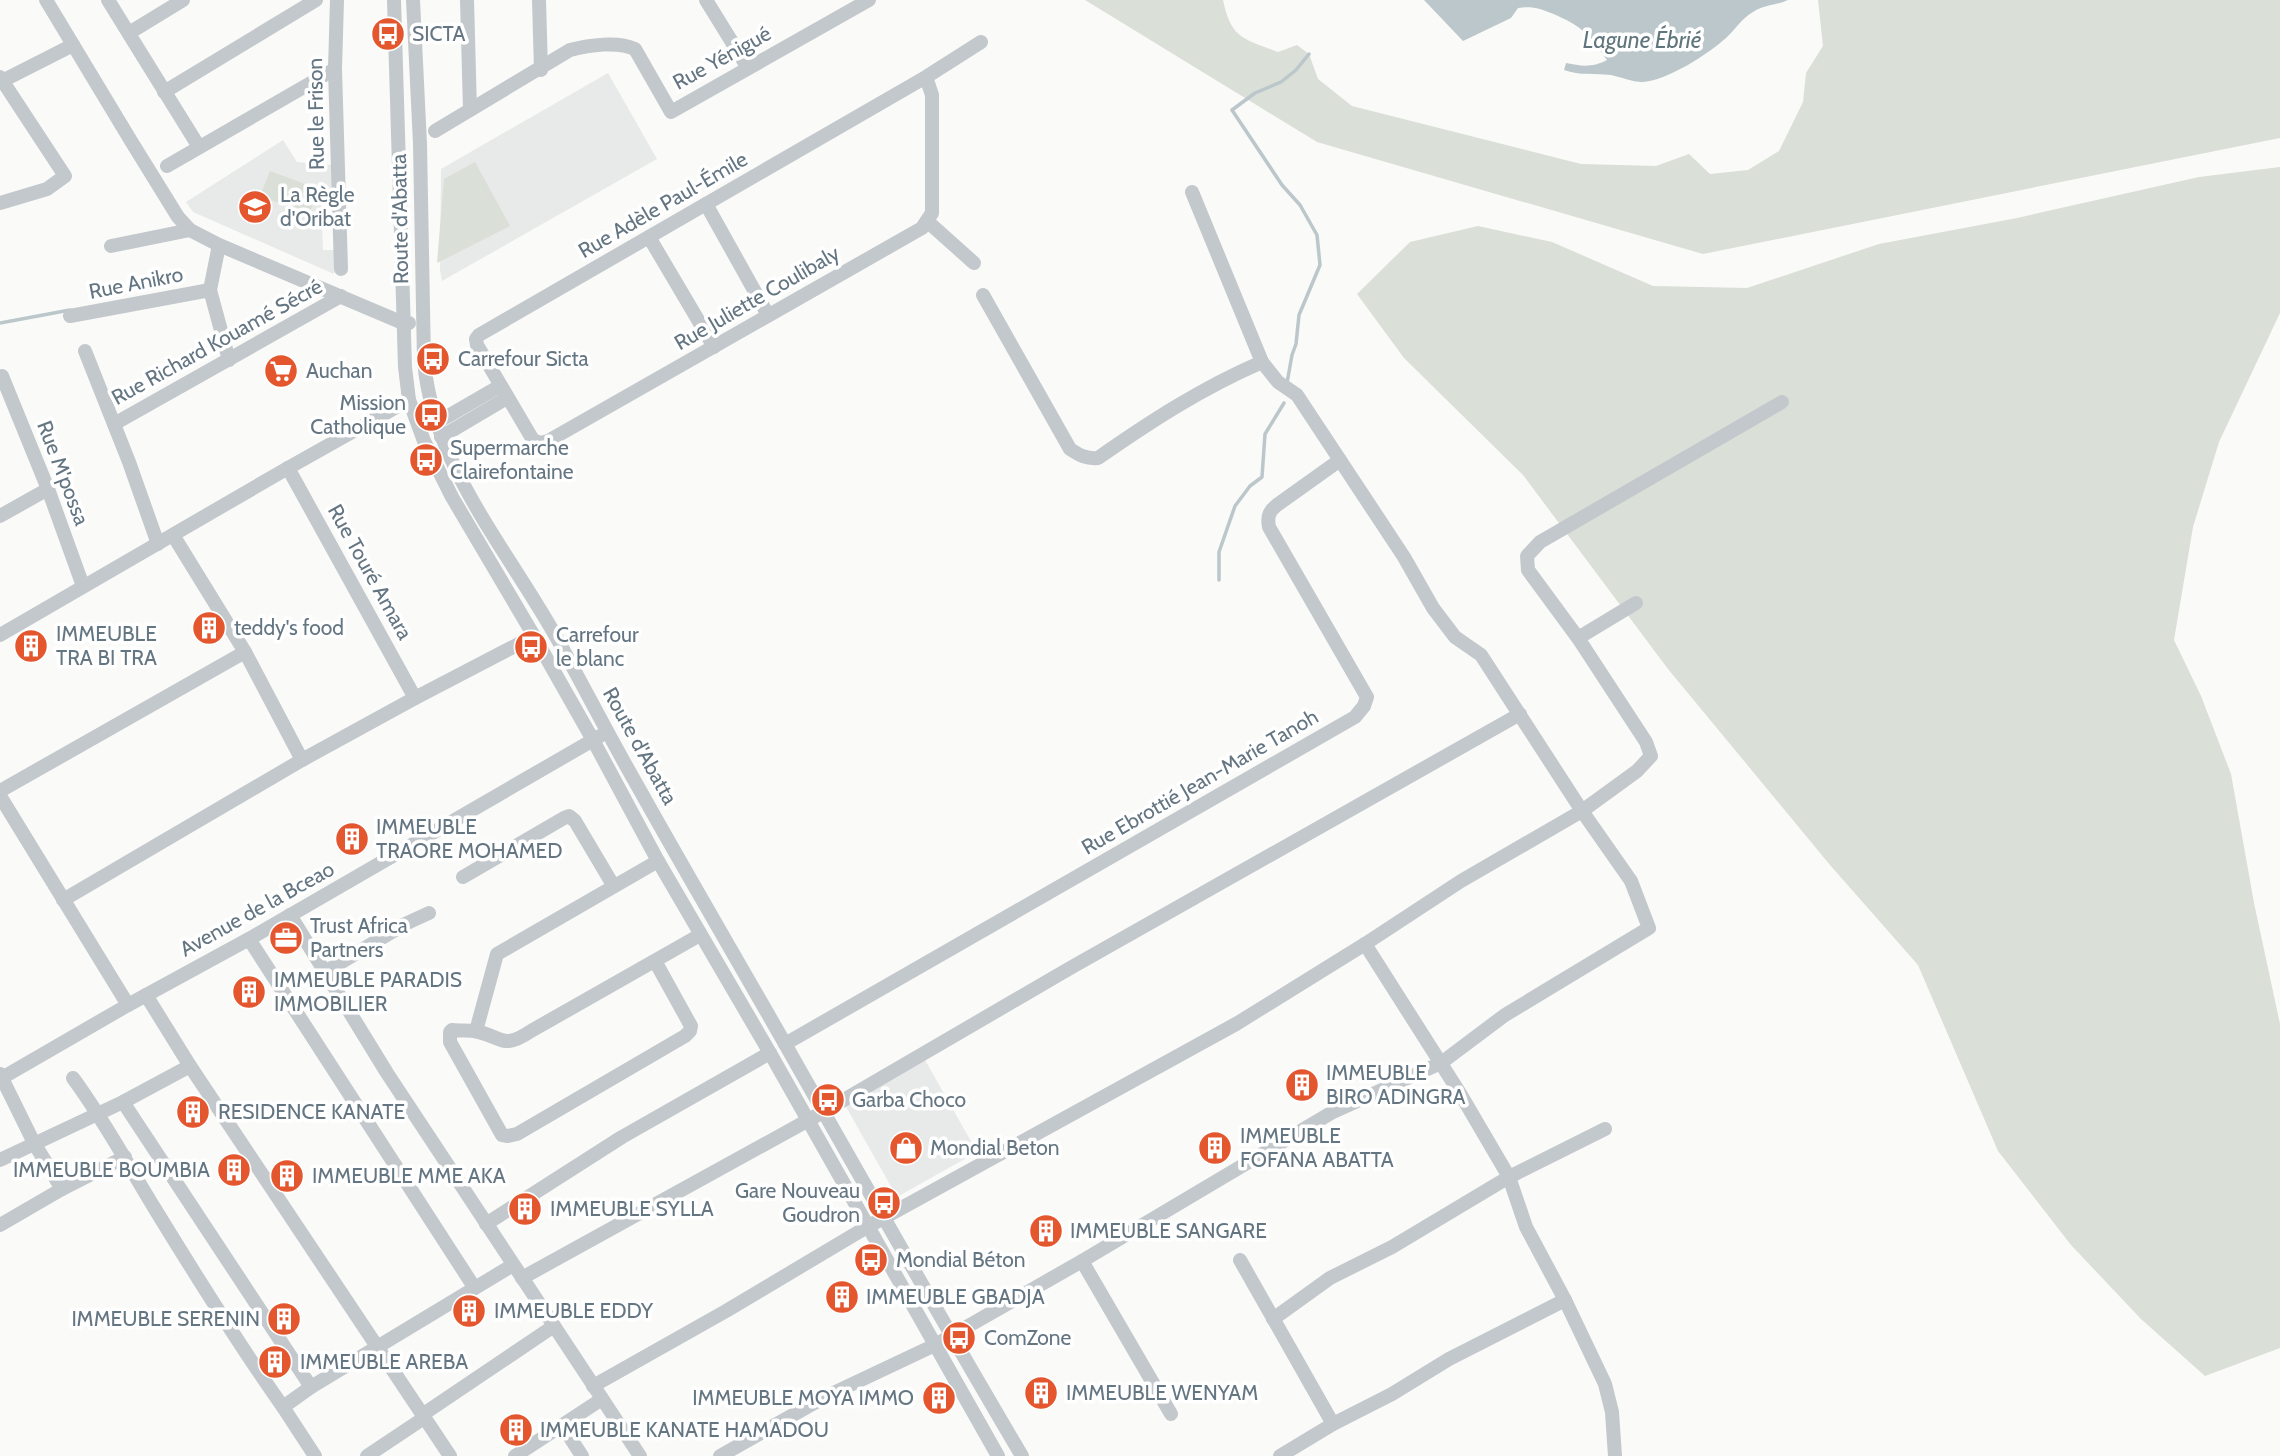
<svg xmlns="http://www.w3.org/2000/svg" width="2280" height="1456" viewBox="0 0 2280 1456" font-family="Cabin,sans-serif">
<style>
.built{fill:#e8e9e9}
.green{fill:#dadfd7}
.water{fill:#bbc7cb}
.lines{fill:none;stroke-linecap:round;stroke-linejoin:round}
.stream{stroke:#bbc7cb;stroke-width:3.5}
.minor{stroke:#c3c8cc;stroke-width:14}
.labels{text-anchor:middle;stroke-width:7;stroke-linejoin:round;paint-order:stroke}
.poi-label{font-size:21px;fill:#657683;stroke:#fff;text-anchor:start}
.street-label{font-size:21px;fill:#657683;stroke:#fff}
.water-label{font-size:23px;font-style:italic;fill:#60757c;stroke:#fff}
</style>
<rect width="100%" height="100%" fill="#fafaf8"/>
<g class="built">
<polygon points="608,73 657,159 442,281 440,270 441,169"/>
<polygon points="283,140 297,162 332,165 333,198 321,199 323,250 334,250 334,274 193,212 186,202"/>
<polygon points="925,1060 977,1152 897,1197 845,1105"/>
</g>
<g class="green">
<path d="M 1085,0 L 1223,0 C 1231,39 1244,39 1278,52 L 1297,45 L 1309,54 L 1318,79 L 1352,106 L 1581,164 L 1656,166 L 1689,154 L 1710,174 L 1748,170 L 1779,151 L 1803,102 L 1806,73 L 1823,46 L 1818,0 L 2280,0 L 2280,138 L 1703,254 L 1317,142 Z"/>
<polygon points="475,162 510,226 437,263 444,179"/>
<polygon points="2280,167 2280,313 2219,442 2193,527 2174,640 2201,696 2231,774 2254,903 2280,1024 2280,1348 2205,1376 2141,1319 2071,1245 1998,1151 1918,965 1830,865 1668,669 1523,475 1404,358 1357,294 1410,242 1478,226 1552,242 1653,286 1747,288 1879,244 2017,218 2199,177"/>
<polygon points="270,171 318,189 309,214 260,196"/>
</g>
<path class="water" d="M 1424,0 L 1788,0 C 1777,5 1764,5 1753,12 C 1742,18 1735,30 1726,38 C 1708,54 1667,81 1642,82 C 1632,82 1621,77 1611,75 C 1595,73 1580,76 1564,70 L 1566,63 C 1581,66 1592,68 1607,60 C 1588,33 1582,26 1551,13 C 1538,8 1532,6 1518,8 L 1511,18 L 1463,41 Z"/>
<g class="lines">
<g class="stream">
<polyline points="0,323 70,310"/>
<polyline points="1287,383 1292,355 1296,344 1299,315 1320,265 1317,235 1300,205 1282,185 1232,110 1255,93 1281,82 1296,70 1309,54"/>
<polyline points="1219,580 1219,552 1235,506 1250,486 1262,477 1265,434 1284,403"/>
</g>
<g class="minor">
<polyline points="46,0 131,141 178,217 190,230 219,245 403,323 409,323"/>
<polyline points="108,0 199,147"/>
<polyline points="337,0 335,69 341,269"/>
<polyline points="394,0 405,367 409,400 424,441 452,497 534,636 593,740 658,861 770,1053 998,1456"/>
<path d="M 413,0 L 420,144 L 424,361 C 433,467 509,551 559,642 C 585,689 610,738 637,785 C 685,871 735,956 784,1042 C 862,1180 941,1319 1022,1456"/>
<polyline points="467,0 470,110"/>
<polyline points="539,0 541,70"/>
<polyline points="706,0 748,68"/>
<polyline points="129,33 183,0"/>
<polyline points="0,77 65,176 47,189 0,203"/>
<polyline points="926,77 932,95 932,213 922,228 548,441 540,443 533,440 477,345 476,339 479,335 926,77 981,42"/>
<polyline points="0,82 73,45"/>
<polyline points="164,92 316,0"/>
<path d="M 435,131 L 570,50 C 589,45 618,41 635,49 L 671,112 L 869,0"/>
<polyline points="167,166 335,69"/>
<polyline points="1192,192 1262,362"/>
<polyline points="706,204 768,315"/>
<polyline points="927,221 974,263"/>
<polyline points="649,237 714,347"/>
<polyline points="219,245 210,290 229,360"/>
<polyline points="111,246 190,230"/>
<polyline points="70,316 210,290"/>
<polyline points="85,351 129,462 158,544"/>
<polyline points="2,376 48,489 83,586"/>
<polyline points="436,423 500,386"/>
<polyline points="114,424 341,296"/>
<polyline points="441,437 507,398"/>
<polyline points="288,468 415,698"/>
<polyline points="0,516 48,489"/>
<polyline points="173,535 245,652 302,760"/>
<polyline points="0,635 288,468 409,400"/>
<polyline points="1578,638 1636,603"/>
<polyline points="0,791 245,652"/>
<polyline points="0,796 128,1005"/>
<polyline points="463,877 564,818 569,816 575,821 613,885"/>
<polyline points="63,900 302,760 415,698 534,636"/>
<polyline points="290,915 387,1073 640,1456"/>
<polyline points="249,939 474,1287"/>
<polyline points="1365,944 1461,1095 1509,1177 1526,1227 1565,1300 1605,1384 1612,1412 1615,1456"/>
<path d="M 655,961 L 691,1026 L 690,1031 L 685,1036 L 517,1134 L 508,1136 L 502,1135 L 450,1042 L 450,1032 L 452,1030 C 459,1031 467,1030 474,1031 C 503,1036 501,1051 531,1031 L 700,935"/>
<polyline points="325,972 405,924 429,913"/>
<polyline points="146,995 190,1066 450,1456"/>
<polyline points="476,1031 497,954 658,861"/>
<path d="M 785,1044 L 1355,717 L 1364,706 L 1367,697 L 1269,527 C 1267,517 1269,511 1277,505 L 1340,460"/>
<polyline points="0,1074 34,1143 62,1189 0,1225"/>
<path d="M 73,1078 C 104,1120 128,1165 155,1209 C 196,1276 237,1342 283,1407"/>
<polyline points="0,1079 128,1005 249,939 600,736"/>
<polyline points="123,1102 311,1387 513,1265"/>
<polyline points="0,1160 123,1102 190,1066"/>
<polyline points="62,1189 125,1157"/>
<polyline points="486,1224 622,1137 770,1053"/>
<polyline points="1240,1260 1333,1424"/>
<polyline points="1082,1261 1171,1414"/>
<polyline points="522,1278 823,1112 1072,967 1520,714"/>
<polyline points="1273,1319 1330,1278 1392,1247 1509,1177 1605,1129"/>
<polyline points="593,1386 726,1311 867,1227 1236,1024 1365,944 1461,881 1582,811 1637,771 1651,756 1646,742 1578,638 1528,570 1527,556 1540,542 1782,402"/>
<polyline points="311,1387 283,1407 315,1456"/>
<polyline points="422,1415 554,1326"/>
<polyline points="562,1425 582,1456"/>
<polyline points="367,1456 424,1418"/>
<polyline points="515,1456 602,1399"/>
<path d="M 720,1456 L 825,1397 L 935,1345 L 1082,1261 L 1331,1113 L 1441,1063 L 1505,1015 L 1649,928 L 1631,881 L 1582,811 L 1481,655 L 1455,637 L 1433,608 L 1404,557 L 1297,395 L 1278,382 L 1262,362 C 1202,388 1151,421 1098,458 C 1086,459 1079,455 1070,449 L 983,295"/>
<polyline points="1280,1456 1333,1424 1392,1394 1449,1359 1565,1300"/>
</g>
</g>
<defs>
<g id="bus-disc" transform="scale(1.75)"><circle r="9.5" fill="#e4572e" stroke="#fff"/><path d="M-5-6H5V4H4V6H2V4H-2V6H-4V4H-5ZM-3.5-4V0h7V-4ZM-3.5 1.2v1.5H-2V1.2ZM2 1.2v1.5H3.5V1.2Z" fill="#fff"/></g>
<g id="school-disc" transform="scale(1.75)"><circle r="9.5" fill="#e4572e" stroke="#fff"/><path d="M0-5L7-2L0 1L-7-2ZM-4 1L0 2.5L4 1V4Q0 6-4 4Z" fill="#fff"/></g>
<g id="supermarket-disc" transform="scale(1.75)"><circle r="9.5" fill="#e4572e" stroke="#fff"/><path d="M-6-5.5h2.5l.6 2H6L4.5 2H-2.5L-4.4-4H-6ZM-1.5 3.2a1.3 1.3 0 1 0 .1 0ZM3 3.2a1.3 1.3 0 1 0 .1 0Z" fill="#fff"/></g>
<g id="building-disc" transform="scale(1.75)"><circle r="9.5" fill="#e4572e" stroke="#fff"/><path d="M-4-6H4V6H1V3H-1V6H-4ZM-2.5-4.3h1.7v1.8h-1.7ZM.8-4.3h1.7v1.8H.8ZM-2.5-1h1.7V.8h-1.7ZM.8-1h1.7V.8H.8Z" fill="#fff"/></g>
<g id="office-disc" transform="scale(1.75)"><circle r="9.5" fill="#e4572e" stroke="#fff"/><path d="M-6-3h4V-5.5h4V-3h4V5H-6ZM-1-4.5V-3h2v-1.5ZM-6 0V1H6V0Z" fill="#fff"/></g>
<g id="shop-disc" transform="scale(1.75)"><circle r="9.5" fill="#e4572e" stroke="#fff"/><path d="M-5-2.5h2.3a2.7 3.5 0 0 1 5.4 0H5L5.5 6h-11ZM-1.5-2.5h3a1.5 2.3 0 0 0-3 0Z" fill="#fff"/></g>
</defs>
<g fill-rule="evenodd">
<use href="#bus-disc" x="388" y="34"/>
<use href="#school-disc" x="255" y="207"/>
<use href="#bus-disc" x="433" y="359"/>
<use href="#supermarket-disc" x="281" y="371"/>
<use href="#bus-disc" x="431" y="415"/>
<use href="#bus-disc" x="426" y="460"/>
<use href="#building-disc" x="209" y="628"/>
<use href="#building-disc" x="31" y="646"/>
<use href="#bus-disc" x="531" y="647"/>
<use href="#building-disc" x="352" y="839"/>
<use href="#office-disc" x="286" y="938"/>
<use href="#building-disc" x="249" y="992"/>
<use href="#building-disc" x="1302" y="1085"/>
<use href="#bus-disc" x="828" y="1100"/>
<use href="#building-disc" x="193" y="1112"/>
<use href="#shop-disc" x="906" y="1148"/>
<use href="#building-disc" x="1215" y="1148"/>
<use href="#building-disc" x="234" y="1170"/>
<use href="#building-disc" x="287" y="1176"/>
<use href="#bus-disc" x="884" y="1203"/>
<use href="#building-disc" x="525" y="1209"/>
<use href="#building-disc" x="1046" y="1231"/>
<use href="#bus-disc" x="871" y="1260"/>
<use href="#building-disc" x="842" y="1297"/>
<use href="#building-disc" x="469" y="1311"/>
<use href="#building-disc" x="284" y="1319"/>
<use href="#bus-disc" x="959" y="1338"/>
<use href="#building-disc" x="275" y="1362"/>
<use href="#building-disc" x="1041" y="1393"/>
<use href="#building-disc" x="939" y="1398"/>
<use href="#building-disc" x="516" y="1430"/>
</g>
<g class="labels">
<g class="poi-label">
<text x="412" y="41">SICTA</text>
<text x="280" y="202">La Règle<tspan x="280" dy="24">d'Oribat</tspan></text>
<text x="458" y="366">Carrefour Sicta</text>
<text x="306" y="378">Auchan</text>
<text x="406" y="410" text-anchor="end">Mission<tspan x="406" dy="24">Catholique</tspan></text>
<text x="450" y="455">Supermarche<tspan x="450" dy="24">Clairefontaine</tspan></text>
<text x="234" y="635">teddy's food</text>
<text x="56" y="641">IMMEUBLE<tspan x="56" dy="24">TRA BI TRA</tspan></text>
<text x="556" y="642">Carrefour<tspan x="556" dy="24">le blanc</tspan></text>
<text x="376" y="834">IMMEUBLE<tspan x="376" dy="24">TRAORE MOHAMED</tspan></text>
<text x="310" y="933">Trust Africa<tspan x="310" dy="24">Partners</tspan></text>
<text x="274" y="987">IMMEUBLE PARADIS<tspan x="274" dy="24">IMMOBILIER</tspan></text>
<text x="1326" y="1080">IMMEUBLE<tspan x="1326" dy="24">BIRO ADINGRA</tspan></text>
<text x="852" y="1107">Garba Choco</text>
<text x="218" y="1119">RESIDENCE KANATE</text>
<text x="1240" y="1143">IMMEUBLE<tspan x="1240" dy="24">FOFANA ABATTA</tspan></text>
<text x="930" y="1155">Mondial Beton</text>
<text x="210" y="1177" text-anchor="end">IMMEUBLE BOUMBIA</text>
<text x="312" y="1183">IMMEUBLE MME AKA</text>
<text x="860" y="1198" text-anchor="end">Gare Nouveau<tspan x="860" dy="24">Goudron</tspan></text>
<text x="550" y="1216">IMMEUBLE SYLLA</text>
<text x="1070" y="1238">IMMEUBLE SANGARE</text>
<text x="896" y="1267">Mondial Béton</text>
<text x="866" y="1304">IMMEUBLE GBADJA</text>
<text x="494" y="1318">IMMEUBLE EDDY</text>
<text x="260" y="1326" text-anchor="end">IMMEUBLE SERENIN</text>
<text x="984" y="1345">ComZone</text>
<text x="300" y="1369">IMMEUBLE AREBA</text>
<text x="1066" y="1400">IMMEUBLE WENYAM</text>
<text x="914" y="1405" text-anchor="end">IMMEUBLE MOYA IMMO</text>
<text x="540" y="1437">IMMEUBLE KANATE HAMADOU</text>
</g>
<g class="street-label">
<text transform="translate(722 58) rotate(-29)" y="7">Rue Yénigué</text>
<text transform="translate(316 114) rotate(-91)" y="7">Rue le Frison</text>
<text transform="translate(663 205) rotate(-30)" y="7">Rue Adèle Paul-Émile</text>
<text transform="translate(400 219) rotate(-91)" y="7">Route d'Abatta</text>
<text transform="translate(136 283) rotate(-11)" y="7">Rue Anikro</text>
<text transform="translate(757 298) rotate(-30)" y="7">Rue Juliette Coulibaly</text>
<text transform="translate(217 342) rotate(-29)" y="7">Rue Richard Kouamé Sécré</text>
<text transform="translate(63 473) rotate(69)" y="7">Rue M'possa</text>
<text transform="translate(370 572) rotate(61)" y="7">Rue Touré Amara</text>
<text transform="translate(640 746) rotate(61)" y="7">Route d'Abatta</text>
<text transform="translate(1200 782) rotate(-30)" y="7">Rue Ebrottié Jean-Marie Tanoh</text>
<text transform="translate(257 909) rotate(-29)" y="7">Avenue de la Bceao</text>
</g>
<g class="water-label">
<text x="1642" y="48">Lagune Ébrié</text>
</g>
</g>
</svg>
